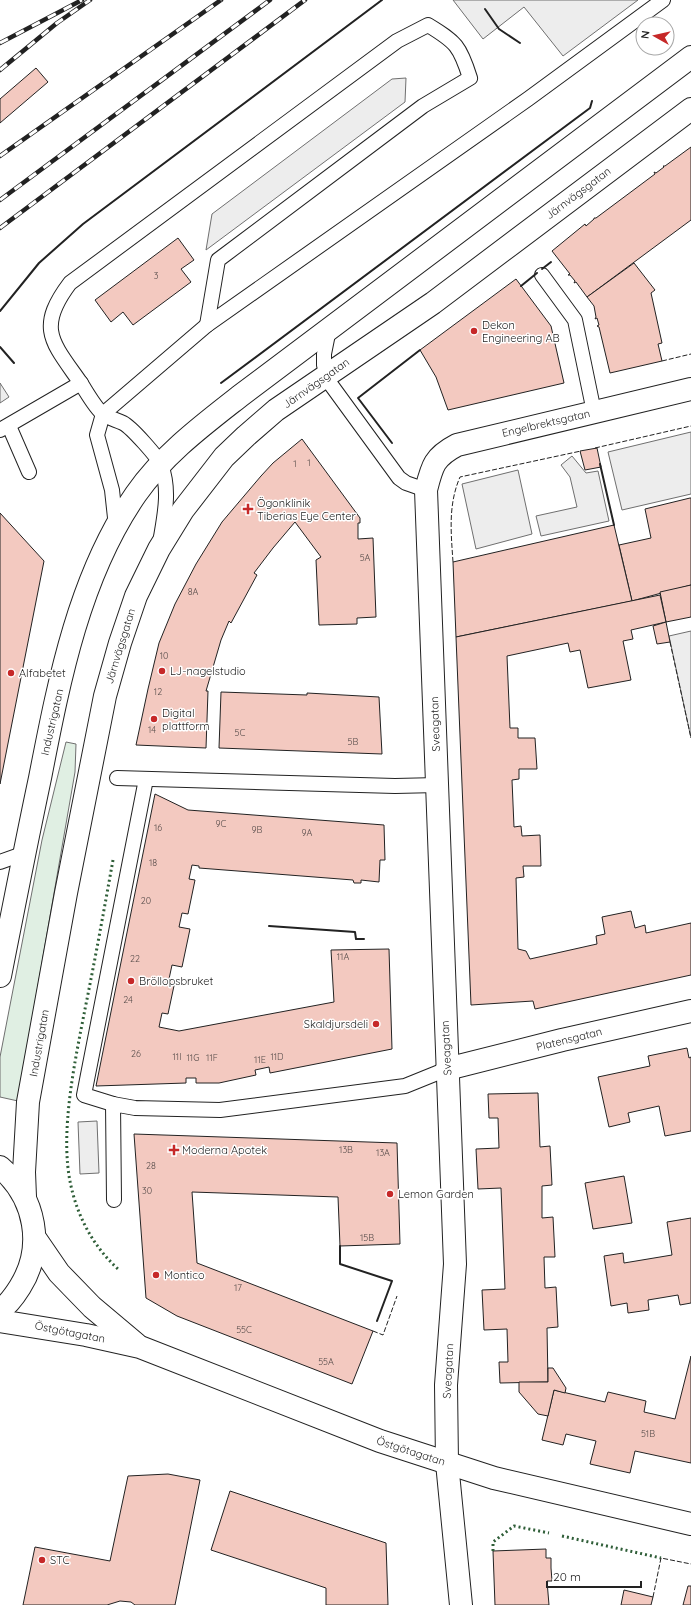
<svg xmlns="http://www.w3.org/2000/svg" width="691" height="1605" viewBox="0 0 691 1605" font-family="Quicksand,sans-serif">
<style>
.green{fill:#e0efe3;stroke:#6f6f6f}
.parking{fill:#ededed;stroke:#6f6f6f}
.building{fill:#f3c9c0;stroke:#222}
.lines{fill:none;stroke-linecap:round;stroke-linejoin:round}
.service-casing{stroke:#222;stroke-width:16}
.minor-casing{stroke:#222;stroke-width:24}
.tertiary-casing{stroke:#222;stroke-width:24}
.secondary-casing{stroke:#222;stroke-width:24}
.service{stroke:#fff;stroke-width:14}
.minor{stroke:#fff;stroke-width:22}
.tertiary{stroke:#fff;stroke-width:22}
.secondary{stroke:#fff;stroke-width:22}
.rail-casing{stroke:#222;stroke-width:4.5}
.rail{stroke:#fff;stroke-width:3;stroke-dasharray:9;stroke-linecap:butt}
.hedge{stroke:#2f5e38;stroke-width:3;stroke-dasharray:2 3;stroke-linecap:butt}
.fence{stroke:#222;stroke-width:1;stroke-dasharray:5 2;stroke-linecap:butt}
.wall{stroke:#222;stroke-width:2}
.poi-dot{fill:#c62828;stroke:#fff;stroke-width:1.5}
.labels{text-anchor:middle;stroke-width:3;stroke-linejoin:round;paint-order:stroke}
.number-label{font-size:9px;fill:#564c4a}
.street-label{font-size:11px;fill:#222;stroke:#fff}
.poi-label{font-size:11px;fill:#222;stroke:#fff;text-anchor:start}
</style>
<rect width="100%" height="100%" fill="#fff"/>
<polygon class="green" points="66,742 76,744 75,772 18,1101 0,1097 0,1057 42,840"/>
<g class="parking">
<polygon points="453,0 638,0 563,56 524,7 483,39"/>
<polygon points="406,78 405,102 206,250 212,214 392,79"/>
<polygon points="0,383 9,397 0,403"/>
<polygon points="691,432 691,494 622,510 608,452"/>
<polygon points="572,456 586,473 598,471 609,521 541,536 536,516 577,507 570,477 561,465"/>
<polygon points="518,470 532,534 476,549 462,484"/>
<polygon points="691,631 691,738 669,636"/>
<polygon points="97,1121 99,1173 80,1174 78,1122"/>
</g>
<g class="building">
<polygon points="36,68 48,82 0,123 0,99"/>
<polygon points="691,147 691,220 587,297 576,282 574,283 575,281 570,275 568,275 570,274 552,251 585,224 586,226 594,219 594,218 596,218 655,174 654,172 656,173 664,167 663,166 665,166"/>
<polygon points="178,238 194,260 181,269 191,282 133,325 123,312 111,322 95,300"/>
<polygon points="634,263 655,290 651,293 662,343 658,344 662,361 610,373 599,327 597,326 599,325 597,318 595,319 596,317 594,306 587,297"/>
<polygon points="516,279 551,326 564,383 448,410 436,377 420,350"/>
<polygon points="302,439 360,518 360,523 358,523 358,539 373,538 376,617 357,618 357,624 319,625 316,560 321,557 295,522 273,548 254,573 257,575 231,623 229,621 221,640 206,691 208,691 206,748 136,745 148,689 159,643 175,604 196,564 222,522 261,476 273,463"/>
<polygon points="597,448 601,467 585,470 580,451"/>
<polygon points="690,498 691,498 691,585 632,601 619,545 651,538 645,509"/>
<polygon points="0,513 44,561 0,784"/>
<polygon points="614,525 632,601 456,637 453,562"/>
<polygon points="691,585 691,617 666,622 660,592"/>
<polygon points="660,595 666,622 631,630 633,639 623,641 631,680 588,688 580,650 570,652 568,643 507,656 510,728 518,728 518,738 535,738 537,769 519,769 519,779 512,780 514,827 521,826 522,836 540,835 541,866 523,866 524,877 516,878 518,949 526,951 530,959 597,944 596,936 605,934 602,917 631,911 635,928 645,925 646,933 691,923 691,975 535,1009 533,1001 471,1005 456,637"/>
<polygon points="666,622 670,642 657,644 653,626"/>
<polygon points="221,692 307,695 307,693 379,697 382,754 219,748"/>
<polygon points="155,794 188,810 384,825 385,860 380,860 379,882 361,880 361,883 354,883 353,880 199,868 199,866 192,865 189,879 195,880 188,914 182,913 179,927 190,929 182,967 172,965 169,979 175,981 168,1014 162,1013 159,1027 179,1031 334,1002 331,950 389,949 392,1049 270,1073 269,1067 255,1070 256,1075 219,1083 196,1083 196,1078 186,1078 186,1083 96,1086"/>
<polygon points="687,1048 689,1058 691,1057 691,1131 665,1136 659,1106 628,1113 630,1122 609,1127 598,1077 650,1066 648,1056"/>
<polygon points="538,1093 540,1147 550,1146 552,1185 542,1186 542,1218 553,1217 555,1257 544,1257 545,1288 556,1287 558,1327 547,1328 548,1382 500,1383 499,1362 508,1362 507,1329 484,1330 482,1290 505,1289 501,1188 478,1189 476,1149 499,1148 498,1118 489,1118 488,1094"/>
<polygon points="134,1134 397,1143 400,1244 340,1246 338,1197 192,1192 197,1263 373,1331 352,1384 177,1316 146,1298"/>
<polygon points="624,1176 632,1223 593,1229 585,1183"/>
<polygon points="691,1218 691,1303 680,1305 678,1295 648,1300 649,1310 628,1313 627,1303 611,1306 604,1256 623,1253 624,1263 672,1255 667,1222"/>
<polygon points="691,1356 691,1463 635,1451 630,1473 590,1464 596,1441 566,1434 563,1445 542,1440 554,1390 605,1402 608,1392 646,1401 644,1412 675,1419"/>
<polygon points="548,1368 553,1368 566,1388 565,1393 554,1390 548,1416 538,1414 519,1392 519,1382 548,1382"/>
<polygon points="168,1474 200,1480 175,1605 135,1605 131,1602 120,1601 107,1605 23,1605 35,1547 110,1561 128,1476"/>
<polygon points="230,1491 386,1543 388,1605 326,1605 326,1588 211,1550"/>
<polygon points="546,1549 546,1558 551,1558 551,1568 552,1581 547,1581 549,1605 495,1605 493,1551"/>
<polygon points="688,1586 691,1586 691,1605 683,1605"/>
<polygon points="624,1590 653,1597 651,1605 621,1605"/>
</g>
<g class="lines">
<g class="service-casing">
<g id="service">
<polyline points="542,275 575,320 594,412"/>
<polyline points="329,329 324,354 324,365 329,382 399,478 406,483 426,490"/>
<polyline points="9,426 29,472"/>
<polyline points="0,430 81,383"/>
<polyline points="116,527 112,490 97,435 103,414 207,325 528,99 663,0"/>
<path d="M 161,537 C 165,513 170,489 161,465 C 158,457 131,427 123,423 C 117,420 108,418 103,414 C 95,408 86,391 80,382 C 52,342 36,328 70,283 L 397,41 L 428,25 C 456,42 460,46 470,78 L 423,106 L 218,260 L 207,325"/>
<polyline points="117,778 395,786 438,785"/>
<polyline points="0,862 25,853"/>
<polyline points="113,1104 84,1095 146,779"/>
<polyline points="114,1200 113,1104 135,1108 220,1110 405,1086 447,1069"/>
</g>
</g>
<g class="minor-casing">
<polyline id="minor" points="447,1069 562,1040 691,1011"/>
</g>
<g class="tertiary-casing">
<path id="tertiary" d="M 461,1605 L 447,1463 L 446,1385 L 455,1264 L 426,490 C 432,466 434,457 457,445 L 691,389"/>
</g>
<g class="secondary-casing">
<g id="secondary">
<path d="M 0,976 C 13,910 26,844 40,778 C 59,681 79,576 136,494 C 164,454 203,425 240,396 L 691,57"/>
<path d="M 0,1167 C 36,1198 45,1247 20,1287 C 15,1295 8,1305 0,1310"/>
<polyline points="25,1197 24,1172 28,1102 66,893 105,696 120,643 136,596 159,549 183,510 224,457 246,436 276,410 433,303 691,109"/>
<polyline points="35,1238 59,1273 92,1307 136,1344"/>
<polyline points="0,1321 86,1335 140,1347 380,1441 494,1478 691,1524"/>
</g>
</g>
<use href="#service" class="service"/>
<use href="#minor" class="minor"/>
<use href="#tertiary" class="tertiary"/>
<use href="#secondary" class="secondary"/>
<g class="rail-casing">
<g id="rail">
<polyline points="0,43 82,0"/>
<polyline points="0,70 57,23 90,0"/>
<polyline points="0,156 221,0"/>
<polyline points="0,200 270,0"/>
<polyline points="0,228 305,0"/>
</g>
</g>
<use href="#rail" class="rail"/>
<g class="hedge">
<path d="M 113,860 C 104,910 95,960 85,1009 C 75,1061 59,1134 71,1186 C 78,1218 94,1247 118,1269"/>
<polyline points="562,1536 661,1558"/>
<polyline points="493,1551 493,1542 514,1526 549,1533"/>
</g>
<g class="fence">
<polyline points="662,361 691,354"/>
<polyline points="595,448 691,426"/>
<path d="M 453,562 C 451,532 448,505 460,477 L 581,451"/>
<polyline points="670,642 691,738"/>
<polyline points="373,1331 383,1335 397,1296"/>
<polyline points="653,1597 661,1558 691,1564"/>
</g>
<g class="wall">
<polyline points="485,9 499,29 520,43"/>
<polyline points="542,269 551,262"/>
<polyline points="521,286 537,273"/>
<polyline points="0,311 39,263 83,224 382,0"/>
<polyline points="0,347 14,363"/>
<polyline points="221,383 590,108 592,101"/>
<polyline points="392,443 358,398 420,350"/>
<polyline points="600,464 614,525"/>
<polyline points="269,926 355,932 356,939 364,939"/>
<polyline points="340,1246 340,1264 392,1281 377,1321"/>
</g>
</g>
<g class="poi-dot">
<circle cx="474" cy="331" r="4"/>
<path d="M246 503h4v4h4v4h-4v4h-4v-4h-4v-4h4z"/>
<circle cx="162" cy="671" r="4"/>
<circle cx="11" cy="673" r="4"/>
<circle cx="154" cy="719" r="4"/>
<circle cx="131" cy="981" r="4"/>
<circle cx="376" cy="1024" r="4"/>
<path d="M172 1144h4v4h4v4h-4v4h-4v-4h-4v-4h4z"/>
<circle cx="390" cy="1194" r="4"/>
<circle cx="156" cy="1275" r="4"/>
<circle cx="42" cy="1560" r="4"/>
</g>
<g class="labels">
<g class="number-label">
<text x="156" y="279">3</text>
<text x="309" y="466">1</text>
<text x="295" y="467">1</text>
<text x="365" y="561">5A</text>
<text x="193" y="595">8A</text>
<text x="164" y="659">10</text>
<text x="158" y="695">12</text>
<text x="152" y="733">14</text>
<text x="240" y="736">5C</text>
<text x="353" y="745">5B</text>
<text x="221" y="827">9C</text>
<text x="158" y="831">16</text>
<text x="257" y="833">9B</text>
<text x="307" y="836">9A</text>
<text x="153" y="866">18</text>
<text x="146" y="904">20</text>
<text x="343" y="960">11A</text>
<text x="135" y="962">22</text>
<text x="128" y="1003">24</text>
<text x="136" y="1057">26</text>
<text x="177" y="1060">11I</text>
<text x="277" y="1060">11D</text>
<text x="193" y="1061">11G</text>
<text x="212" y="1061">11F</text>
<text x="260" y="1063">11E</text>
<text x="346" y="1153">13B</text>
<text x="383" y="1156">13A</text>
<text x="151" y="1169">28</text>
<text x="147" y="1194">30</text>
<text x="367" y="1241">15B</text>
<text x="238" y="1291">17</text>
<text x="244" y="1333">55C</text>
<text x="326" y="1365">55A</text>
<text x="648" y="1437">51B</text>
</g>
<g class="street-label">
<text transform="translate(578 193) rotate(-37)" y="4">Järnvägsgatan</text>
<text transform="translate(316 383) rotate(-35)" y="4">Järnvägsgatan</text>
<text transform="translate(546 423) rotate(-13)" y="4">Engelbrektsgatan</text>
<text transform="translate(120 646) rotate(-73)" y="4">Järnvägsgatan</text>
<text transform="translate(52 722) rotate(-77)" y="4">Industrigatan</text>
<text transform="translate(435 724) rotate(-92)" y="4">Sveagatan</text>
<text transform="translate(569 1039) rotate(-14)" y="4">Platensgatan</text>
<text transform="translate(39 1043) rotate(-80)" y="4">Industrigatan</text>
<text transform="translate(446 1048) rotate(-93)" y="4">Sveagatan</text>
<text transform="translate(70 1332) rotate(11)" y="4">Östgötagatan</text>
<text transform="translate(448 1371) rotate(-87)" y="4">Sveagatan</text>
<text transform="translate(411 1451) rotate(18)" y="4">Östgötagatan</text>
</g>
<g class="poi-label">
<text x="482" y="329">Dekon<tspan x="482" dy="13">Engineering AB</tspan></text>
<text x="257" y="507">Ögonklinik<tspan x="257" dy="13">Tiberias Eye Center</tspan></text>
<text x="170" y="675">LJ-nagelstudio</text>
<text x="19" y="677">Alfabetet</text>
<text x="162" y="717">Digital<tspan x="162" dy="13">plattform</tspan></text>
<text x="139" y="985">Bröllopsbruket</text>
<text x="368" y="1028" text-anchor="end">Skaldjursdeli</text>
<text x="182" y="1154">Moderna Apotek</text>
<text x="398" y="1198">Lemon Garden</text>
<text x="164" y="1279">Montico</text>
<text x="50" y="1564">STC</text>
</g>
</g>
<g transform="translate(655 36) rotate(278)"><circle r="19" fill="#ffffff" stroke="#a7a7a7"/>
<path d="M0-3L7 15L0 10L-7 15Z" fill="#c62828"/>
<text y="-6" font-size="11" font-weight="bold" text-anchor="middle" fill="#222222">N</text>
</g>
<path d="M547 1581v6h94v-6" fill="none" stroke="#222222" stroke-width="2"/>
<text x="553" y="1581" font-size="12" fill="#222222" stroke="#ffffff" stroke-width="3" paint-order="stroke">20 m</text>
</svg>
